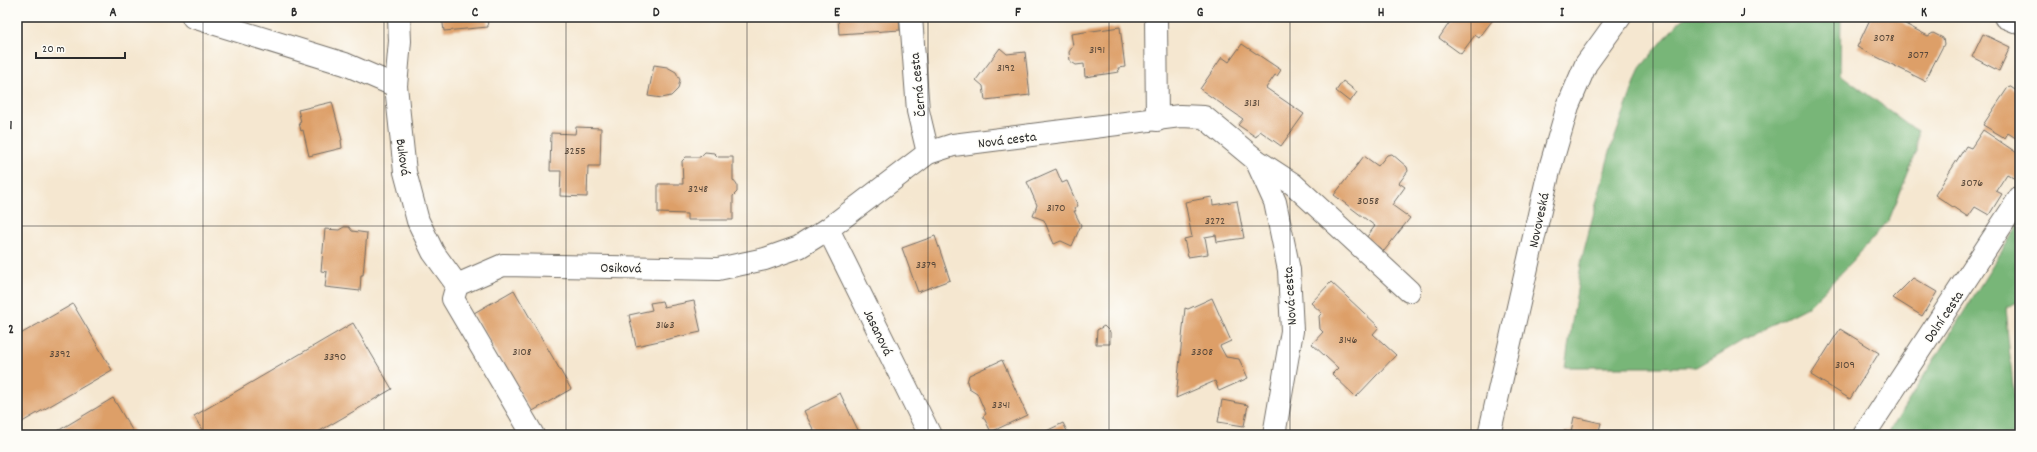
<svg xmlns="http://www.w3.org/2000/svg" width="2037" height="452" viewBox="0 0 2037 452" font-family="Dekko,sans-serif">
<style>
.forest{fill:#78b678;stroke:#527052}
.building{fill:#dd9f68}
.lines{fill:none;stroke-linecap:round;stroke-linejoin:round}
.minor-casing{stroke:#726d65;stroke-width:24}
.minor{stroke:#fff;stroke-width:22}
.grid{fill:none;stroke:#2b2b2b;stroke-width:1;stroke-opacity:0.55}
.labels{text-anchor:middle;stroke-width:3;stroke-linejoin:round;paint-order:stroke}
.number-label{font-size:12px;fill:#58483a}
.street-label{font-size:14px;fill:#2b2b2b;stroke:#fdfcf7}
.neatline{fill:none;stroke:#2b2b2b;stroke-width:1.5}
.grid-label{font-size:13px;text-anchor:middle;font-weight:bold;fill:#2b2b2b}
</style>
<rect width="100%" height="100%" fill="#fdfcf7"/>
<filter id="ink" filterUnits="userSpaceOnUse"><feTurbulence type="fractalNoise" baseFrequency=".025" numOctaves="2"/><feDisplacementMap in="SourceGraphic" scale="8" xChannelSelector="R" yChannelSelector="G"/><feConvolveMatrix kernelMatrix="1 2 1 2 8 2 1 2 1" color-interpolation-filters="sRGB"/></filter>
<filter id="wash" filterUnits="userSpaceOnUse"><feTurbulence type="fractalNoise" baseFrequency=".012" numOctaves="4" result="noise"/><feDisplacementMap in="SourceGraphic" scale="16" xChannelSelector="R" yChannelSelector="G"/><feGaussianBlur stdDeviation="0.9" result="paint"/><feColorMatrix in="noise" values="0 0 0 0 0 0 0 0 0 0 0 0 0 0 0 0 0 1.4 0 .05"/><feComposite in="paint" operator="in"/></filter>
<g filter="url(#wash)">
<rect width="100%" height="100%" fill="#f5e7d0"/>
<g class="forest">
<polygon points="1686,17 1841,17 1840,74 1917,131 1917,151 1889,220 1850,264 1809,306 1754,334 1697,367 1565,367 1582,258 1610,151 1640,68 1677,24"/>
<polygon points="2020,222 2020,301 2005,308 2018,435 1887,435"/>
</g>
<g id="blocks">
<g class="building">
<polygon points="442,17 487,17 488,27 444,31"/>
<polygon points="838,17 899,17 900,30 839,34"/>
<polygon points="1449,17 1495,17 1479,38 1475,35 1461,54 1439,38 1452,19"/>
<polygon points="1871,17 1892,17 1928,36 1933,33 1943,38 1944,44 1925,81 1857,47"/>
<polygon points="1120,27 1125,67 1118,68 1119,72 1085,77 1084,64 1076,65 1070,61 1069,52 1073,46 1071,34"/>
<polygon points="1983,34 2010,47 1999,71 1972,57"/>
<polygon points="1242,44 1281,70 1277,76 1275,75 1266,88 1304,114 1281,146 1260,131 1256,137 1238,125 1243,119 1200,89 1222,57 1229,62"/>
<polygon points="1000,48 1007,54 1025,52 1030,95 985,100 983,86 976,80"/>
<polygon points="654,65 667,67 676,72 680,80 678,89 671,96 662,98 648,96"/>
<polygon points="1343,81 1357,92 1350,102 1336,91"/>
<polygon points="2009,86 2020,93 2020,135 2017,139 2008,133 2005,138 1983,125"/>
<polygon points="332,102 342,140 341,140 342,148 309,156 303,130 301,131 299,123 301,122 298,110"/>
<polygon points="576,127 601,128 600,166 588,166 587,197 560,196 561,171 550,171 551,133 575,134"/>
<polygon points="1983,130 2020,155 2020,181 2007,174 1996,191 2002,194 1989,215 1975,207 1968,217 1935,195 1966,146 1971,148"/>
<polygon points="705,152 714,153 718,157 733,157 733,180 737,185 737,192 733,196 733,220 687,220 687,214 658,213 658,184 683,184 682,161 686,157 700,157"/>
<polygon points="1392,154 1407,167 1408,171 1399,183 1405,187 1392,205 1410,218 1384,251 1366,238 1375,226 1334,195 1364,156 1378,166 1387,155"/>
<polygon points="1056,169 1062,183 1067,181 1078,206 1074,208 1076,211 1074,211 1081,225 1072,246 1061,241 1054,244 1044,220 1033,216 1037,205 1027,182"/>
<polygon points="1212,197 1213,205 1237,201 1244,238 1217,242 1216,235 1205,237 1208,254 1188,257 1184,239 1192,237 1185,202"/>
<polygon points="344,227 349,227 352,231 367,233 363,275 361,275 360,291 325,287 327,272 321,271 325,229 339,230"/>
<polygon points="935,236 950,280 918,292 902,248"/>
<polygon points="1913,278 1937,292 1922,316 1893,298"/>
<polygon points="1331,282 1379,327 1373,334 1396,355 1356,397 1332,374 1338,368 1312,344 1323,332 1320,329 1319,316 1322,313 1311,303"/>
<polygon points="514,290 571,389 531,412 474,313"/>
<polygon points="1212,298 1231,341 1220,346 1226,357 1239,359 1248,378 1219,391 1215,381 1176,398 1185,308 1188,309"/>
<polygon points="662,301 664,307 694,301 701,332 636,346 629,315 652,310 650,303"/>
<polygon points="73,304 112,370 17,425 17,336"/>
<polygon points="353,323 392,389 313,435 205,435 194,416"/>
<polygon points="1104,326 1110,332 1110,344 1096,344 1097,330"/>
<polygon points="1840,329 1879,353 1850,399 1811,375"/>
<polygon points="1002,360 1027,415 991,432 983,416 986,414 977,393 969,388 967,382 969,375"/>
<polygon points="840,393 860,434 864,432 866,435 816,435 804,411"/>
<polygon points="113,398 135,435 51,435"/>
<polygon points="1222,400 1248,405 1244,426 1218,422"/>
<polygon points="1574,417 1601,423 1598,435 1563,435 1564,431 1571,432"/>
<polygon points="1063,423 1069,435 1038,435"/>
</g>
</g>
</g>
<g filter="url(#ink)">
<use href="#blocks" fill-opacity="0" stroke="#726d65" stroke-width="1"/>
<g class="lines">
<g class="minor-casing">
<g id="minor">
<polyline points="193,17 345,64 396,86"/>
<polyline points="399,17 400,41 396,86 405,172 418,221 433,252 457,285"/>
<polyline points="911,17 918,111 928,153"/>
<polyline points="1156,17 1157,120"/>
<polyline points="2005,17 2020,23"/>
<polyline points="1256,160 1293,184 1409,291"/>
<polyline points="828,229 930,435"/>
<polyline points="533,435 453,299 457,285 503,265 718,269 765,259 799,247 828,229 928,153 953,145 1180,116 1204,117 1256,160 1275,202 1289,270 1292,331 1274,435"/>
<polyline points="1489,435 1548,175 1568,106 1586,64 1620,17"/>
<polyline points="1864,435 2020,197"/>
</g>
</g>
<use href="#minor" class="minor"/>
</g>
</g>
<path class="grid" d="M 203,17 L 203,435M 384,17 L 384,435M 566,17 L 566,435M 747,17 L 747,435M 928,17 L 928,435M 1109,17 L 1109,435M 1290,17 L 1290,435M 1471,17 L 1471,435M 1653,17 L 1653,435M 1834,17 L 1834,435M 17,226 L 2020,226"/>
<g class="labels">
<g class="number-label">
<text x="1884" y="41">3078</text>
<text x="1097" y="53">3191</text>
<text x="1918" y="58">3077</text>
<text x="1006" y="71">3192</text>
<text x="1252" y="106">3131</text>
<text x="575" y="154">3255</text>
<text x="1972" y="186">3076</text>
<text x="698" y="192">3248</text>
<text x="1368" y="204">3058</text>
<text x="1056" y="211">3170</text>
<text x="1215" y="224">3272</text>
<text x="926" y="268">3379</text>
<text x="665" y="328">3163</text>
<text x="1348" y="343">3146</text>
<text x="522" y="355">3108</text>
<text x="1202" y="355">3308</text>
<text x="60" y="357">3392</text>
<text x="335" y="360">3390</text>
<text x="1845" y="368">3109</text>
<text x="1001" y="408">3341</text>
</g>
<g class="street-label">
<text transform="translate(917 85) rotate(-96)" y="5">Černá cesta</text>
<text transform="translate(1007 139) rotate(-7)" y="5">Nová cesta</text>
<text transform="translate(404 157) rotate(82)" y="5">Buková</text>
<text transform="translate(1538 220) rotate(-78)" y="5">Novoveská</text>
<text transform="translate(621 267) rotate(1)" y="5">Osiková</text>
<text transform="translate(1289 296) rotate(-94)" y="5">Nová cesta</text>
<text transform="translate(1943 316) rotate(-56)" y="5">Dolní cesta</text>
<text transform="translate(879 332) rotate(64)" y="5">Jasanová</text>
</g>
</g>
<rect width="2037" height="452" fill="none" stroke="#fdfcf7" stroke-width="44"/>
<path d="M36 52v6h89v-6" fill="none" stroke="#2b2b2b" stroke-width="2"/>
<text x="42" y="52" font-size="12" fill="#2b2b2b" stroke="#fdfcf7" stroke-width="3" paint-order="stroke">20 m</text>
<rect x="22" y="22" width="1993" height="408" class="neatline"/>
<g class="grid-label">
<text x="113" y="16">A</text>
<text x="294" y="16">B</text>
<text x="475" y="16">C</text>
<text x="656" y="16">D</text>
<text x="837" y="16">E</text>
<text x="1018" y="16">F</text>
<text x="1200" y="16">G</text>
<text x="1381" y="16">H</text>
<text x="1562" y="16">I</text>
<text x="1743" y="16">J</text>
<text x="1924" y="16">K</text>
<text x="11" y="129">1</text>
<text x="11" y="333">2</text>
</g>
</svg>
